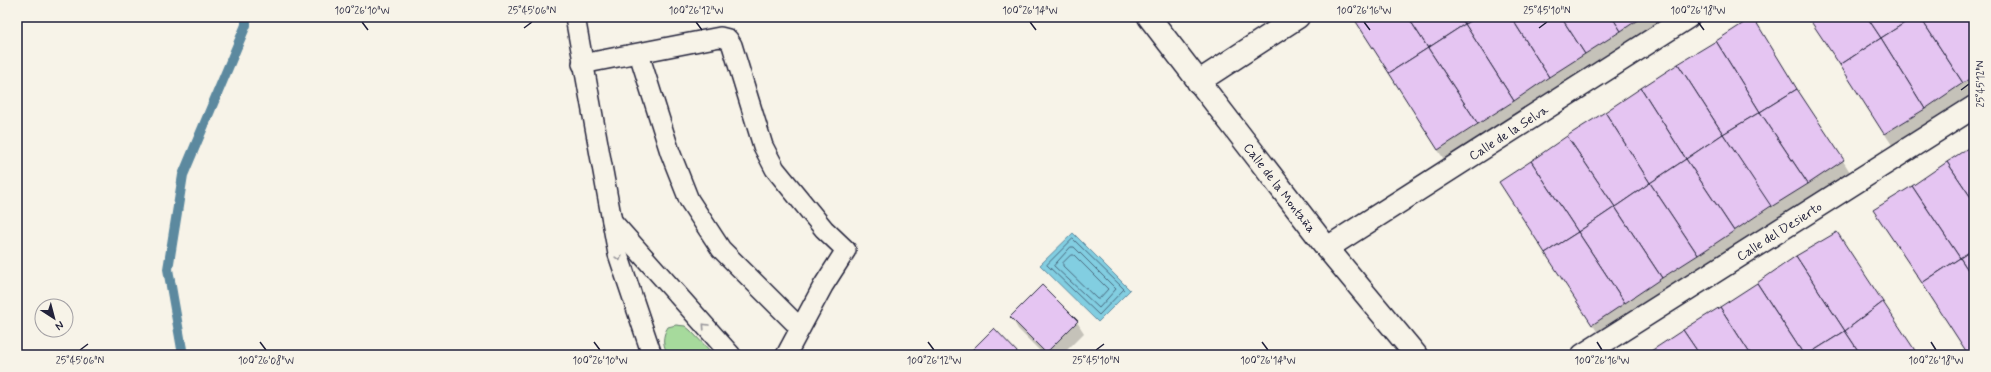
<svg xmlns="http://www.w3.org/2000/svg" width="1991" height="372" viewBox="0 0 1991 372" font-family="Mynerve,sans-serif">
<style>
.green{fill:#a6da9c;stroke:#647e6c}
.water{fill:#82cee1;stroke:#5c899f}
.shadow{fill:#0003}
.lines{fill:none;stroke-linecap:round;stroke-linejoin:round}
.shore{stroke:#48677d;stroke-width:1}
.stream{stroke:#5c899f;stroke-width:10}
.building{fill:#e5c5f2;stroke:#22223b}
.service-casing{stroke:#22223b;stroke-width:22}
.minor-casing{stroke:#22223b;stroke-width:25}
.service{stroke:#f7f3e8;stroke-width:19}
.minor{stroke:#f7f3e8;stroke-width:22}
.oneway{stroke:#97959a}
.ticks{fill:none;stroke:#22223b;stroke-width:1.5}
.labels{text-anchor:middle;stroke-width:4;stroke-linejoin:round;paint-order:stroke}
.street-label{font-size:13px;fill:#22223b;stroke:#f7f3e8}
.neatline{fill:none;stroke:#22223b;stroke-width:1.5}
.ticks-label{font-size:10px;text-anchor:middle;fill:#22223b}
</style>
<rect width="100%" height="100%" fill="#f7f3e8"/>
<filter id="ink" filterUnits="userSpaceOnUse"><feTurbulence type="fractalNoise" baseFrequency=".025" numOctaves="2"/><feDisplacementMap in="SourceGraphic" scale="8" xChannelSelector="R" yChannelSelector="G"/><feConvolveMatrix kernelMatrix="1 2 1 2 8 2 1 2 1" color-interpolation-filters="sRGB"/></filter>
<g filter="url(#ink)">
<path class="green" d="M 676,325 L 685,326 L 690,330 L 714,355 L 669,355 C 662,346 662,336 668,327 Z"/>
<polygon class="water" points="1073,233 1130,290 1098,322 1040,265"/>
<g class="shadow">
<polygon points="1353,17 1667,17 1445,161"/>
<polygon points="1809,17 1974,17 1974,92 1892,145"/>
<polygon points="1753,19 1850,172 1778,218 1600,336 1500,183"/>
<polygon points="1974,145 1974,355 1969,355 1874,211"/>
<polygon points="1797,257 1917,355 1654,355 1652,351"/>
<polygon points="1042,286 1077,322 1084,333 1062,355 1044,355 1018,329 1011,317"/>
</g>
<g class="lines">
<g class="shore">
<polygon points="1073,239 1124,289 1099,315 1047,265"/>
<polygon points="1071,247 1074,247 1116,289 1099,308 1054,266"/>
<polygon points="1071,255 1074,255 1108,289 1099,299 1097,299 1063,266 1063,263"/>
</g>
<polyline class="stream" points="183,355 168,269 183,175 246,25 246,17"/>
</g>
<g class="building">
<polygon points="1353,17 1408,17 1428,48 1389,73"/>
<polygon points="1408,17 1460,17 1465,24 1428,48"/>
<polygon points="1460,17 1476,17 1465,24"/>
<polygon points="1476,17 1511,17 1549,77 1514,101 1465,24"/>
<polygon points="1511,17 1561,17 1585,54 1549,77"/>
<polygon points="1561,17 1612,17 1621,31 1585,54"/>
<polygon points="1612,17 1642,17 1621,31"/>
<polygon points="1753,17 1797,89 1760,112 1716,41"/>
<polygon points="1808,17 1867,17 1881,38 1840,65"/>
<polygon points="1867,17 1914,17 1881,38"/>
<polygon points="1914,17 1920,17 1963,83 1925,109 1881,38"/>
<polygon points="1920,17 1970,17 1974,23 1974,76 1963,83"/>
<polygon points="1465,24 1514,101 1478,124 1428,48"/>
<polygon points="1881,38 1925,109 1884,134 1840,65"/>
<polygon points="1716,41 1760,112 1723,134 1678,64"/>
<polygon points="1428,48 1478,124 1438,150 1389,73"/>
<polygon points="1678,64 1723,134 1686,159 1641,88"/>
<polygon points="1641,88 1686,159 1650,183 1605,112"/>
<polygon points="1797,89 1844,160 1808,184 1760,112"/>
<polygon points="1605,112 1650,183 1615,207 1567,136"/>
<polygon points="1760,112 1808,184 1771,207 1723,134"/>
<polygon points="1723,134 1771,206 1734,231 1686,159"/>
<polygon points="1567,136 1615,207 1578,232 1531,161"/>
<polygon points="1974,144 1974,202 1947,162"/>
<polygon points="1686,159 1734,231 1698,255 1650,183"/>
<polygon points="1531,161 1578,232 1545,253 1499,182"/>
<polygon points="1947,162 1974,202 1974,249 1960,258 1912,186"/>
<polygon points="1650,183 1698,255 1662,278 1615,207"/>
<polygon points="1912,186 1960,258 1922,283 1873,210"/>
<polygon points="1615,207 1662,278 1625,303 1578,232"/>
<polygon points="1578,232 1625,303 1592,325 1545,253"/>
<polygon points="1837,232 1883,302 1845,331 1796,256"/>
<polygon points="1974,249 1974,279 1960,258"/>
<polygon points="1796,256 1845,331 1807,355 1804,355 1757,283"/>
<polygon points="1960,258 1974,279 1974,350 1968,354 1922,283"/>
<polygon points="1757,283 1804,355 1751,355 1720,307"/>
<polygon points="1042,285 1078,321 1046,353 1010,317"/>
<polygon points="1883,302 1918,355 1861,355 1845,331"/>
<polygon points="1720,307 1751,355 1700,355 1683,330"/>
<polygon points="994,328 1020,355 967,355"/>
<polygon points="1683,330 1700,355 1653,355 1651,351"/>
<polygon points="1845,331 1861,355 1807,355"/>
</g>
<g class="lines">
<g class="service-casing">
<g id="service">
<polyline points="575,17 618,254 652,355"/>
<polyline points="639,54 670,152 689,200 721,249 800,328"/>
<polyline points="582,64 720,37 728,39 732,45 763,146 775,169 824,229 846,250 823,286 786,355"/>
<polyline points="612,221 731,355"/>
</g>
</g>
<g class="minor-casing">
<g id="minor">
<path id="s1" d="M 1149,17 L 1327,248 L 1416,355"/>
<polyline points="1198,82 1298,17"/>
<path id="s2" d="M 1327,248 L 1688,17"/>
<path id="s3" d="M 1583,355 L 1974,107"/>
</g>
</g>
<use href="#service" class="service"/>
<use href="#minor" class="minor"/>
</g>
<defs><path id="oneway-chevron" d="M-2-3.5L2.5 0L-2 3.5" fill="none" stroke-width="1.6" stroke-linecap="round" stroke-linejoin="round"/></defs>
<g class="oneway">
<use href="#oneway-chevron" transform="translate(619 258) rotate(73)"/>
<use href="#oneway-chevron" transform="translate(705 326) rotate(-133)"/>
</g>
</g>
<path class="ticks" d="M 362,22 L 368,30M 696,22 L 702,30M 1030,22 L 1036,30M 1364,22 L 1370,30M 1698,22 L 1704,30M 524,28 L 532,22M 1539,28 L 1547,22M 1961,90 L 1969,84M 260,342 L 266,350M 594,342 L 600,350M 928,342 L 934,350M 1262,342 L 1268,350M 1597,342 L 1602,350M 1931,342 L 1936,350M 80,350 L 88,344M 1096,350 L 1104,344"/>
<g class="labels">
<g class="street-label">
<text dy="5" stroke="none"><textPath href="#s2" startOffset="215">Calle de la Selva</textPath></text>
<text dy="5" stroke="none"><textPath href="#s1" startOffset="215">Calle de la Montaña</textPath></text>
<text dy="5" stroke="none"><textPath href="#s3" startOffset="232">Calle del Desierto</textPath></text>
</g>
</g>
<rect width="1991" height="372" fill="none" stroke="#f7f3e8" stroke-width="44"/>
<g transform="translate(54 318) rotate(144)"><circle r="19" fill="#f7f3e8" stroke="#a29fa3"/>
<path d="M0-3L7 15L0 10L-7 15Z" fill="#22223b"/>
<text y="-6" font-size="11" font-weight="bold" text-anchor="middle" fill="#22223b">N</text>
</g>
<rect x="22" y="22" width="1947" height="328" class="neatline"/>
<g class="ticks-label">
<text x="362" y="14">100°26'10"W</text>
<text x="532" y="14">25°45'06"N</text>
<text x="696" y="14">100°26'12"W</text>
<text x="1030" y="14">100°26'14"W</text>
<text x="1364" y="14">100°26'16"W</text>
<text x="1547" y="14">25°45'10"N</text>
<text x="1698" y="14">100°26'18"W</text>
<text transform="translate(1980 84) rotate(-90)" y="4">25°45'12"N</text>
<text x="80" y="364">25°45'06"N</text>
<text x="266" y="364">100°26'08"W</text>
<text x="600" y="364">100°26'10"W</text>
<text x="934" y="364">100°26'12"W</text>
<text x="1096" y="364">25°45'10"N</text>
<text x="1268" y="364">100°26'14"W</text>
<text x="1602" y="364">100°26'16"W</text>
<text x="1936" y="364">100°26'18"W</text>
</g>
</svg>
